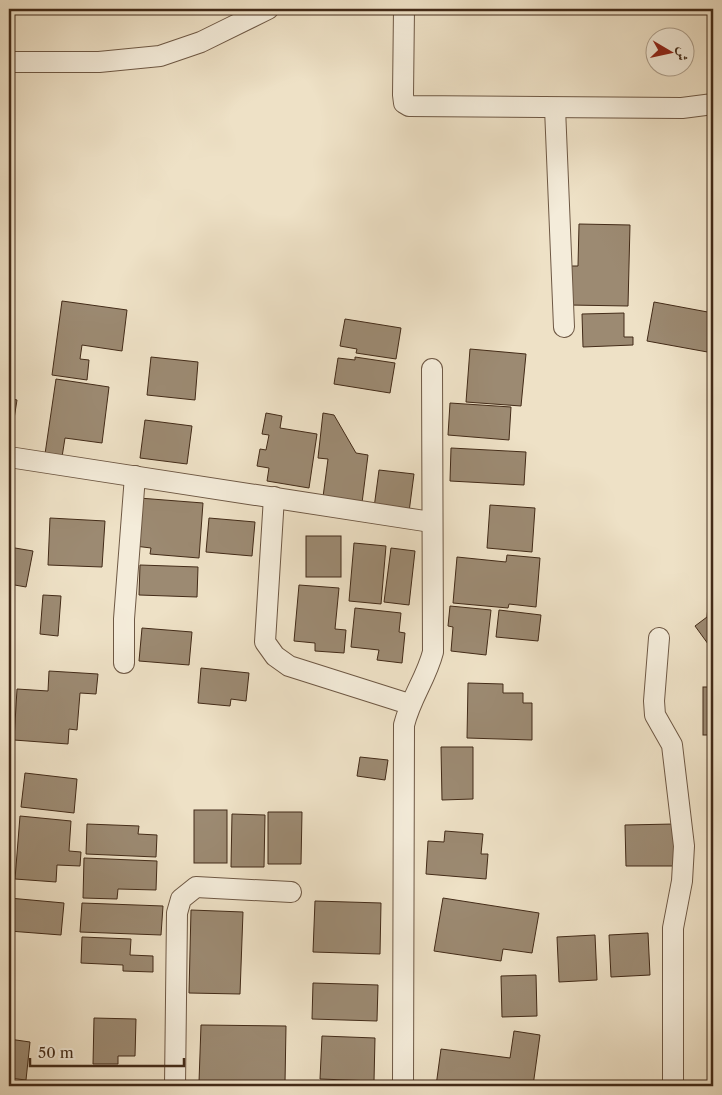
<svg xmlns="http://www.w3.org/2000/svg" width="722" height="1095" viewBox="0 0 722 1095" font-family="'Libre Caslon Text',Amiri,serif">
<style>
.building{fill:#9c8a72;stroke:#432b18}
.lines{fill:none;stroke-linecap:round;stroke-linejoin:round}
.minor-casing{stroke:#6e5844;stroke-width:22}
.minor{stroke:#f4ecda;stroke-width:20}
</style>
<rect width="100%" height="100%" fill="#eee1c6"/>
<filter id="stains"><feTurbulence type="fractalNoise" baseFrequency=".004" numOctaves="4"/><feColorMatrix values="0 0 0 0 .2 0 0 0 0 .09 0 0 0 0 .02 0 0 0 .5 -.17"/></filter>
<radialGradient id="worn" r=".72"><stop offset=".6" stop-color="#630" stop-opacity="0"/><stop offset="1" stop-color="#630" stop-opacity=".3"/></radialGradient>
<g class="building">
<polygon points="579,224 630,225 628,306 569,305 570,266 578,266"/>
<polygon points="62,301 127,310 122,351 82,345 80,359 89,360 87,380 52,375"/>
<polygon points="654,302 713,313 713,353 647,341"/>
<polygon points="624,313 624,337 633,337 633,345 583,347 582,314"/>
<polygon points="345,319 401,328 396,359 356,353 357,349 340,346"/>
<polygon points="470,349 526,354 521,406 466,402"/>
<polygon points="151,357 198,362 195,400 147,395"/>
<polygon points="355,357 395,363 390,393 334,384 338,358 355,360"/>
<polygon points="56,379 109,387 102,443 65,438 62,457 45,454"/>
<polygon points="9,398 17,400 11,438 9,438"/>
<polygon points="450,403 511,407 509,440 448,435"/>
<polygon points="266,413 282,416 280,428 317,434 309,488 267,481 269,468 257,466 260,449 266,450 269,435 262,434"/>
<polygon points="323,413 334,415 356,453 368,455 362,503 323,497 328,459 318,458"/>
<polygon points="145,420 192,426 187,464 140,458"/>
<polygon points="451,448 526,452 524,485 450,481"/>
<polygon points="379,470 414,474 409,512 374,508"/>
<polygon points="139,498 203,503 199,558 150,554 151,548 135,546"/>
<polygon points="490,505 535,508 532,552 487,548"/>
<polygon points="50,518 105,521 102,567 48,565"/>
<polygon points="209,518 255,522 252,556 206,552"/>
<rect x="306" y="536" width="35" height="41"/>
<polygon points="354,543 386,546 381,604 349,601"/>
<polygon points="9,547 33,551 26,587 9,584"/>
<polygon points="391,548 415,551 409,605 384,602"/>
<polygon points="507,555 540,558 536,607 509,604 508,608 453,603 457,557 506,562"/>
<polygon points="140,565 198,567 197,597 139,595"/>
<polygon points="299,585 339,588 335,629 346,630 344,653 315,651 315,643 294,641"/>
<polygon points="43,595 61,596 58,636 40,634"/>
<polygon points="709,595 713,595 713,648 711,648 695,626 707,617"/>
<polygon points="450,606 491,610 486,655 451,651 453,627 448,626"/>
<polygon points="355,608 401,613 399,632 405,633 402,663 377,660 379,650 351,647"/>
<polygon points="499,610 541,615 538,641 496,637"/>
<polygon points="142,628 192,632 189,665 139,661"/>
<polygon points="201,668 249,673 246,701 231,699 230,706 198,703"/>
<polygon points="49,671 98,674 96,694 80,693 77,730 69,729 68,744 14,740 17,689 48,691"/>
<polygon points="468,683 503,684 503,693 523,693 523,703 532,703 532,740 467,738"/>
<rect x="703" y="687" width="10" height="48"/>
<polygon points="441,747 473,747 473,799 442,800"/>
<polygon points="360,757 388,760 385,780 357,776"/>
<polygon points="25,773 77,779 74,813 21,807"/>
<rect x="194" y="810" width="33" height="53"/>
<polygon points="268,812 302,812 301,864 268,864"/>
<polygon points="232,814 265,815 264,867 231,867"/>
<polygon points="20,816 71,821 69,851 81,852 80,866 57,865 56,882 15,879"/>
<polygon points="87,824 139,826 138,834 157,835 156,857 86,854"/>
<polygon points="674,824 675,866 626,866 625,825"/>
<polygon points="445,831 483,834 481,854 488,854 486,879 426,874 428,841 444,842"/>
<polygon points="84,858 157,861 156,890 118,889 117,899 83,898"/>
<polygon points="9,898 64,903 61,935 9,931"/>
<polygon points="443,898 539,913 532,953 503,949 501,961 434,951"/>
<polygon points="315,901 381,903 380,954 313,952"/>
<polygon points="82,903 163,906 161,935 80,932"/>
<polygon points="191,910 243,912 240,994 189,993"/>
<polygon points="648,933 650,975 611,977 609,935"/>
<polygon points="595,935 597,980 559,982 557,937"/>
<polygon points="82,937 131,939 130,955 153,956 153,972 123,971 123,965 81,963"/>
<polygon points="536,975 537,1016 502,1017 501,976"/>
<polygon points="313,983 378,985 377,1021 312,1019"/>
<polygon points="94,1018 136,1019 135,1056 118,1056 118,1064 93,1064"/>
<polygon points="201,1025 286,1026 285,1083 199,1082"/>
<polygon points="514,1031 540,1035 533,1086 436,1086 441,1049 510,1058"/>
<polygon points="322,1036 375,1038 374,1081 320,1079"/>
<polygon points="9,1039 30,1042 26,1080 9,1078"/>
</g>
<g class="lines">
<g class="minor-casing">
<g id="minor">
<polyline points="404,9 403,95 404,103 409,106 682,108 713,104"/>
<polyline points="9,62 99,62 160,56 201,42 268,9"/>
<polyline points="555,108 564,327"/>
<polyline points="9,457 431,522"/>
<polyline points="274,497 265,642 275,656 289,666 409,704"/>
<polyline points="659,638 654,701 655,715 672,745 684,846 682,881 673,928 673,1086"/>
<polyline points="124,663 124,619 135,476"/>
<polyline points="175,1086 177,913 181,899 196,887 291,892"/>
<path d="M 403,1086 L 404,725 C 411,697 426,679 433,652 L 432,369"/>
</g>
</g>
<use href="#minor" class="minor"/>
</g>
<rect width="722" height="1095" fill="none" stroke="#eee1c6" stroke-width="30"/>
<rect x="10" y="10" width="702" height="1075" fill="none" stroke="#432b18" stroke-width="2.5"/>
<rect x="15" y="15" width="692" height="1065" fill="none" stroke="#432b18"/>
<g transform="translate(670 52) rotate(99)"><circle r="24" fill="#f4ecda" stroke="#ad9f8c"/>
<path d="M0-4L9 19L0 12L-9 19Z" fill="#8f2418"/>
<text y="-8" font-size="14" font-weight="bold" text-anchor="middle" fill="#432b18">ش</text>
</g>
<path d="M30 1058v8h154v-8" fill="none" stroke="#432b18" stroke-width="2.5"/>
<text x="38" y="1058" font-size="15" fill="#432b18" stroke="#f4ecda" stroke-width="4" paint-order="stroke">50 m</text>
<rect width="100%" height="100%" filter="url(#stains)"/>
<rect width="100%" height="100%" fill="url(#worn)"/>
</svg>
